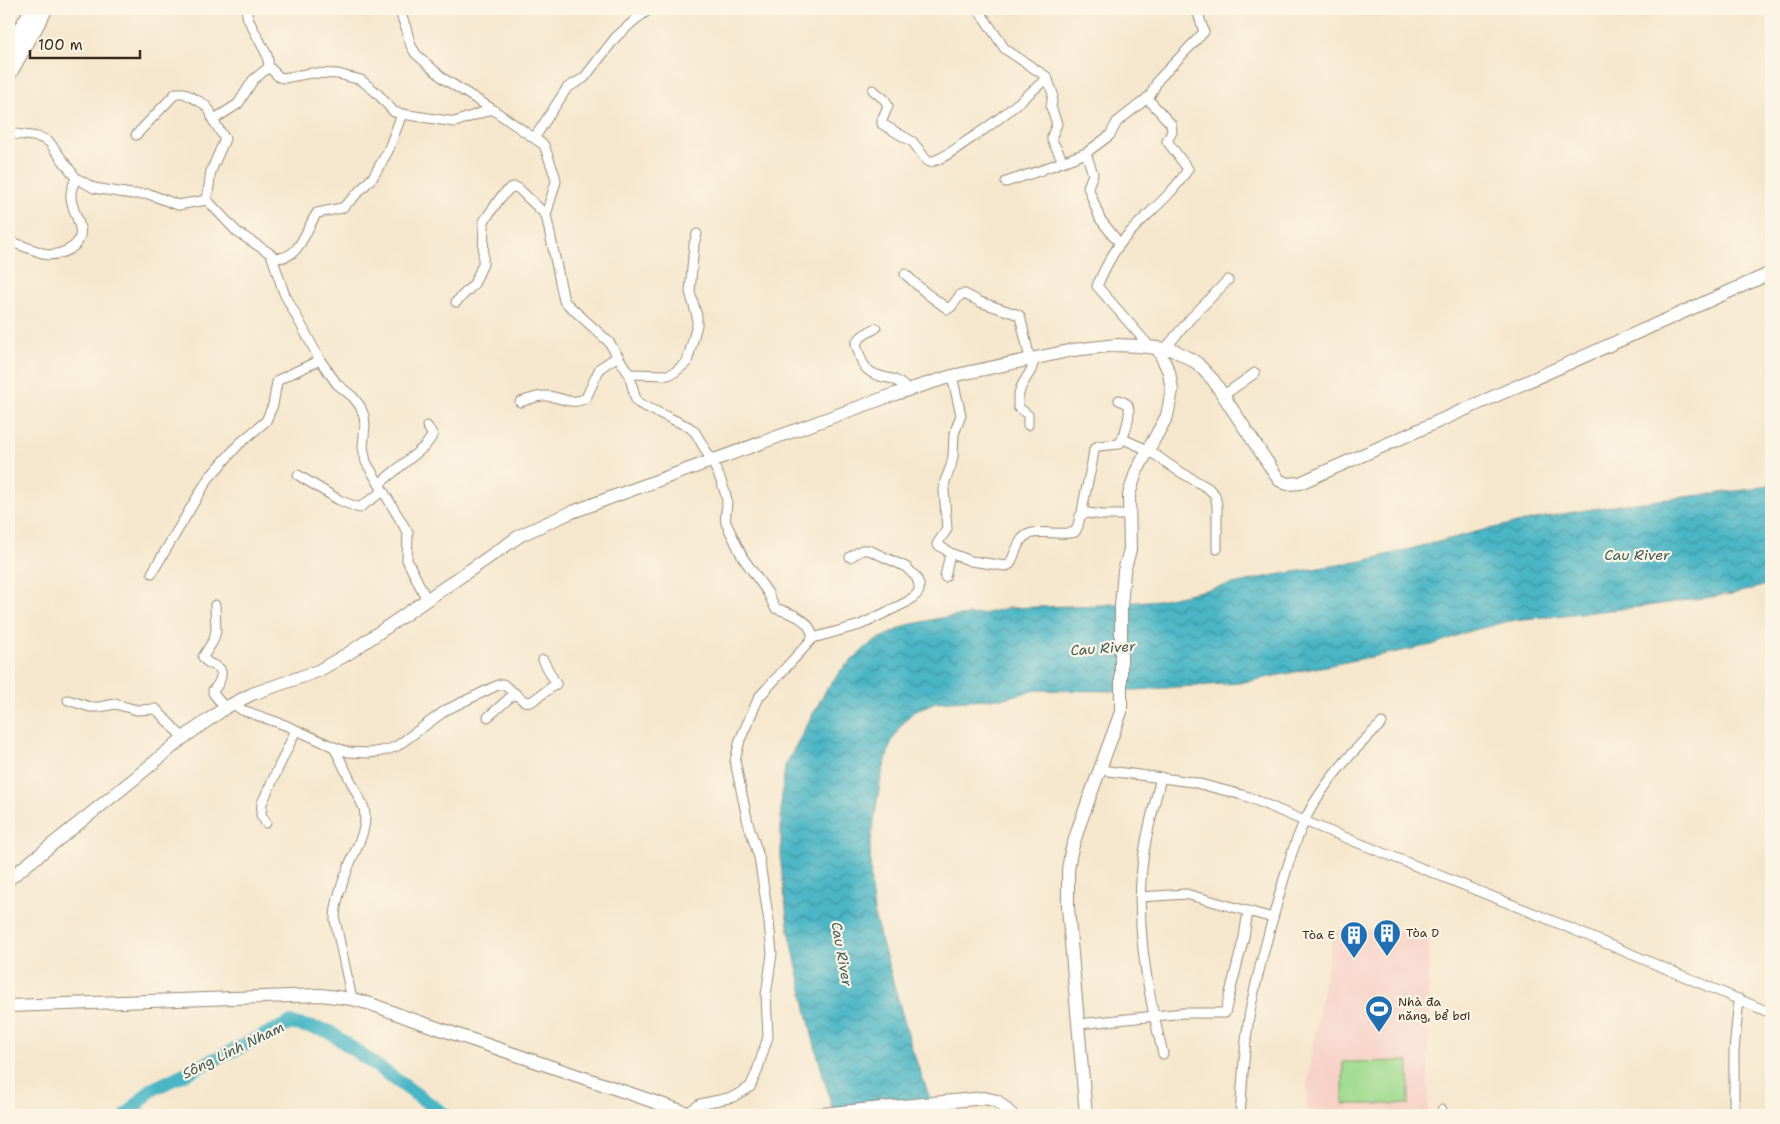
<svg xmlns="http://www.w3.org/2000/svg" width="1780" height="1124" viewBox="0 0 1780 1124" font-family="'Shantell Sans',sans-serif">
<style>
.built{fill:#f7d1c7}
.garden{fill:#9fda8e;stroke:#6d8256}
.water{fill:url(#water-waves);stroke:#427072}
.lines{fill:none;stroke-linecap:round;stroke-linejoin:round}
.river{stroke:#48b5c5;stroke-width:14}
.street-casing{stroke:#988876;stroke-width:11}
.secondary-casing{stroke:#988876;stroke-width:14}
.highway-casing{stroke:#988876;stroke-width:17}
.street{stroke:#fff;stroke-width:9}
.secondary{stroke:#fff;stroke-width:12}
.highway{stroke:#fff;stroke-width:15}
.labels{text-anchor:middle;stroke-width:4.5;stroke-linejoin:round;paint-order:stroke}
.poi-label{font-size:12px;fill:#3b2a1e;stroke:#fcf5e5;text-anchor:start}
.water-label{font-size:14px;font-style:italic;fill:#405b58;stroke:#fcf5e5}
</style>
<defs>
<pattern id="water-waves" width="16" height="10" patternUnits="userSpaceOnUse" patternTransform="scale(1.25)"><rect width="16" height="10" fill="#48b5c5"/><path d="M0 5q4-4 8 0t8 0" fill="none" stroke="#3d939f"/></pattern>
</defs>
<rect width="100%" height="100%" fill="#fcf5e5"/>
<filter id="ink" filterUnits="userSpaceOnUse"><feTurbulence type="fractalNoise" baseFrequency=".02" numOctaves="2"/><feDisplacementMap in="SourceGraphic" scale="10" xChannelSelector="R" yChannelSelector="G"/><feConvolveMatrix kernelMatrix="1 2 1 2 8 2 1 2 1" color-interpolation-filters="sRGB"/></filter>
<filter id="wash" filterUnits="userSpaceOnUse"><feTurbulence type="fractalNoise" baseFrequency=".0096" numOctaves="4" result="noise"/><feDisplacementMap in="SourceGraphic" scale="20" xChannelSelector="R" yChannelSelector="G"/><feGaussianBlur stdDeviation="1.12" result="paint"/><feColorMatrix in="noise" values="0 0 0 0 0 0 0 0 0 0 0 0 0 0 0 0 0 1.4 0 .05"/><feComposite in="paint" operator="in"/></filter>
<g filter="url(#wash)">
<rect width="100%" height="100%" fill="#f5e7cd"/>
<polygon class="built" points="1337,930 1425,931 1429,937 1428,1115 1307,1115 1307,1085 1313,1044 1333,934"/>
<polygon class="garden" points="1409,1061 1409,1104 1343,1104 1343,1062"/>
<polygon class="water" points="1771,484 1771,584 1732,594 1639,607 1514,620 1470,631 1432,645 1239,683 1120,691 1036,690 1004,698 935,702 912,713 899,728 891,743 881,777 870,846 871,889 875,918 913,1052 936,1115 834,1115 812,1035 788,926 781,864 781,805 785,766 826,690 842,669 870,644 890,633 908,625 940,618 987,613 1007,608 1101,605 1159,600 1275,575 1363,561 1484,530 1545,517 1617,505 1753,489"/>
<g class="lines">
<polyline class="river" points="127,1115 151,1090 290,1023 328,1031 445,1115"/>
</g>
</g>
<g filter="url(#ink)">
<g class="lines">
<g class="street-casing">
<g id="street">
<polyline points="246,9 248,19 267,55 269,67 279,77 284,78 311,73 338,74 361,80 377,93 394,112 402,114 455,122 492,109"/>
<path d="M 399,9 L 406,28 L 411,46 L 416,54 L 444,79 L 492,109 L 544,145 L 555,176 L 556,181 L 546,215 L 564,301 L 609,342 L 629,374 L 636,400 L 640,404 L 689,427 L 695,432 C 707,453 720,473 726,496 C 729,505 724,513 726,523 L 743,558 L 768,593 L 775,608 C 792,614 810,618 813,638"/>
<polyline points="978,9 1005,49 1047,77 1053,94 1051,107 1057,124 1052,136 1052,140 1063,161"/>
<path d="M 873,90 L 885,100 L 888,106 L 882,120 L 882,124 L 913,142 L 927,161 L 930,162 C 943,159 956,149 967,141 C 997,122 1021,101 1047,78"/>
<path d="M 1147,98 L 1171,124 L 1172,132 L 1167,141 L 1188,169 C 1170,199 1140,218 1119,245 C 1110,258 1103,272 1097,286 L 1151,348"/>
<polyline points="213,120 238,104 253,80 269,67"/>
<path d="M 9,133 C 22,136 40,134 50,143 L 76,178 L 94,188 L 131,194 L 149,194 L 178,205 L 207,200 L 237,232 L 271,254 L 284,293 L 320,360 L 337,384 L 353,397 L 360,406 L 364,416 L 365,425 L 363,447 L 366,462 L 408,533 L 407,560 L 427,600"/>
<polyline points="136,135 176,93 184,93 204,104 210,111 213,120 225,139 211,171 207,200"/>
<polyline points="535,137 567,88 584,78 616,37 636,19 650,9"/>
<polyline points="1086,153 1093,174 1088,187 1100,219 1120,244"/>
<polyline points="1046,168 1086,153 1110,135 1117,122 1150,96 1158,80 1204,32 1197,10 1198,9"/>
<polyline points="1006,182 1042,170"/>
<path d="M 9,241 L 48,255 C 56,255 67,252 74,246 C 91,231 69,211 71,194 C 71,189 74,183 76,178"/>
<path d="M 273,257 C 299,263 305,230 317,213 L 342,208 L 351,200 L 373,177 L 388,151 L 402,114"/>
<polyline points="905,274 926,293 948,309 951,307 961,294 965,294 980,302 1019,315 1021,320 1030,359"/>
<polyline points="456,302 474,284 483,264 484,221 501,197 510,188 515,187 518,188 546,215"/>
<path d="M 876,328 C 869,332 859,336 856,344 C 859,353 861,364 868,370 C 882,382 893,372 907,390"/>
<polyline points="1164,350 1190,319 1228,280"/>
<polyline points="629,374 668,375 675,372 687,362 697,325 697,316 690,292 694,244 697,234"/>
<polyline points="1224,395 1255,373"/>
<path d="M 520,402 C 528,400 536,396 544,396 C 560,395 569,407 586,398 L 600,368 L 618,356"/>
<polyline points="1028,425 1028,415 1018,407 1018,397 1021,387 1031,370 1035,358"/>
<polyline points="1123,439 1148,450 1177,470 1208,488 1215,495 1217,506 1217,549"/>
<polyline points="298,475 339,500 359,508 383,491"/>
<polyline points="379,484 425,446 433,435 427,426"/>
<path d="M 1082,514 C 1084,492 1092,471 1094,449 L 1098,446 L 1119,444 C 1124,438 1133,411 1127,404 C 1126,403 1121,401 1119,400"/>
<path d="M 950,553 L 971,561 L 1006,566 L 1010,564 C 1014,556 1016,547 1022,539 C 1031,526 1060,537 1075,532 L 1078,526 L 1080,516 L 1087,513 L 1103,515 L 1130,515"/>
<polyline points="152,573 208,479 239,444 266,421 273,405 277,382 280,379 320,360"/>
<polyline points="945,577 950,553 937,544 947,529 944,490 945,481 951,466 953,456 954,434 961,415 952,376"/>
<path d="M 215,605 L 216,631 L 213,641 L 203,657 C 209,669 226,662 220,680 C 218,685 217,687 213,690 L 213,693 L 225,708"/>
<polyline points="68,700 90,707 100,707 115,704 137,710 156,709 183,738"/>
<polyline points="233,704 242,710 285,725 334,747 348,752 369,753 387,750 397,746 446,710 498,685 503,684 524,701 531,702 556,684 543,660"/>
<polyline points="488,717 515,693"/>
<path d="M 334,747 L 364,808 C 369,831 354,850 347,871 C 341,886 335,904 335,920 L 352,999"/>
<polyline points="1101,770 1192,782 1246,796 1304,821 1548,919 1771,1013"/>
<path d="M 1161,777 C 1156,799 1150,820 1146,841 C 1132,911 1146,986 1163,1054"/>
<polyline points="266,823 261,815 262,803 296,730"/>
<polyline points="1140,897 1186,894 1273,918"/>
<polyline points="1079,1024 1184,1013 1225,1013 1244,937 1248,911"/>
<polyline points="687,1113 700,1104 733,1097 750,1087 756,1074 768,1037 766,995 772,954 769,922 759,857 748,823 735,761 740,740 759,697 813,638 860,625 907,602 916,595 919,591 919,584 916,577 906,567 869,550 862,550 850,557"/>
<path d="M 1240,1115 C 1243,1079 1244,1041 1251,1006 C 1258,972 1267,939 1276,907 C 1284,878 1292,848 1305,820 C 1320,787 1355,748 1382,723"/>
<polyline points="1442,1115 1442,1110"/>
<polyline points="1734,1115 1734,1051 1739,999"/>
</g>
</g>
<g class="secondary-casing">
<g id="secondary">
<polyline points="9,879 134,779 183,738 225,708 252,694 318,671 349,653 521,535 567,514 615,496 895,394 952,376 1073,350 1117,345 1139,346 1174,350 1197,363 1213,380 1279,480 1287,484 1300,483 1771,273"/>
<polyline points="9,1006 321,995 352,999 371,1004 408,1018 693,1115"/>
<polyline points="811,1115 984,1098 997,1101 1012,1115"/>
<polyline points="1086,1115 1068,908 1068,870 1071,852 1079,826 1121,712 1121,606 1124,571 1130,550 1129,495 1136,472 1167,416 1172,390 1169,372 1158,349"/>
</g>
</g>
<g class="highway-casing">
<g id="highway">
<polyline points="9,50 33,9"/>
<polyline points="9,73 45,9"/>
</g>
</g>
<use href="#street" class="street"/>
<use href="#secondary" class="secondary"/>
<use href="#highway" class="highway"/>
</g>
</g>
<defs>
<g id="building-pin" transform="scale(1.4375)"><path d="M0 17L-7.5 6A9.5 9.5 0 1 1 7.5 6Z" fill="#1f6fb2" stroke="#fcf5e5"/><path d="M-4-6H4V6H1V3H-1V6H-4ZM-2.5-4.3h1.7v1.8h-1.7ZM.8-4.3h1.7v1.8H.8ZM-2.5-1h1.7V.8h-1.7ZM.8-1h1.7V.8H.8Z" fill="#fff"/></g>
<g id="stadium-pin" transform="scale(1.4375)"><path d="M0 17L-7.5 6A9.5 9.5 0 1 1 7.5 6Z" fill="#1f6fb2" stroke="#fcf5e5"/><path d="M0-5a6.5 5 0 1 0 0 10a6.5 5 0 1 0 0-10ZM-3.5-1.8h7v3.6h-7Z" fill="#fff"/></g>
</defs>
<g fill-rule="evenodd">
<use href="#building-pin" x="1387" y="933"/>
<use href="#building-pin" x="1354" y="935"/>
<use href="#stadium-pin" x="1379" y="1009"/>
</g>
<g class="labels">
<g class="poi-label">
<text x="1406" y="937">Tòa D</text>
<text x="1335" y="939" text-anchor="end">Tòa E</text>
<text x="1398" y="1006">Nhà đa<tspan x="1398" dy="14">năng, bể bơi</tspan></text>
</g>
<g class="water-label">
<text x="1637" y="560">Cau River</text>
<text transform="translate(1103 648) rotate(-4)" y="5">Cau River</text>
<text transform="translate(842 954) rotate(80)" y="5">Cau River</text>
<text transform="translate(233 1050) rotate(-26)" y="5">Sông Linh Nham</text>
</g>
</g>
<rect width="1780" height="1124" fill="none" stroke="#fcf5e5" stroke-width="30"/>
<path d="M30 50v8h110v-8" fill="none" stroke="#3b2a1e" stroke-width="2.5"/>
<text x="38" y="50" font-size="15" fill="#3b2a1e" stroke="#fcf5e5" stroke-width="4" paint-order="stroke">100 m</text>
</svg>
